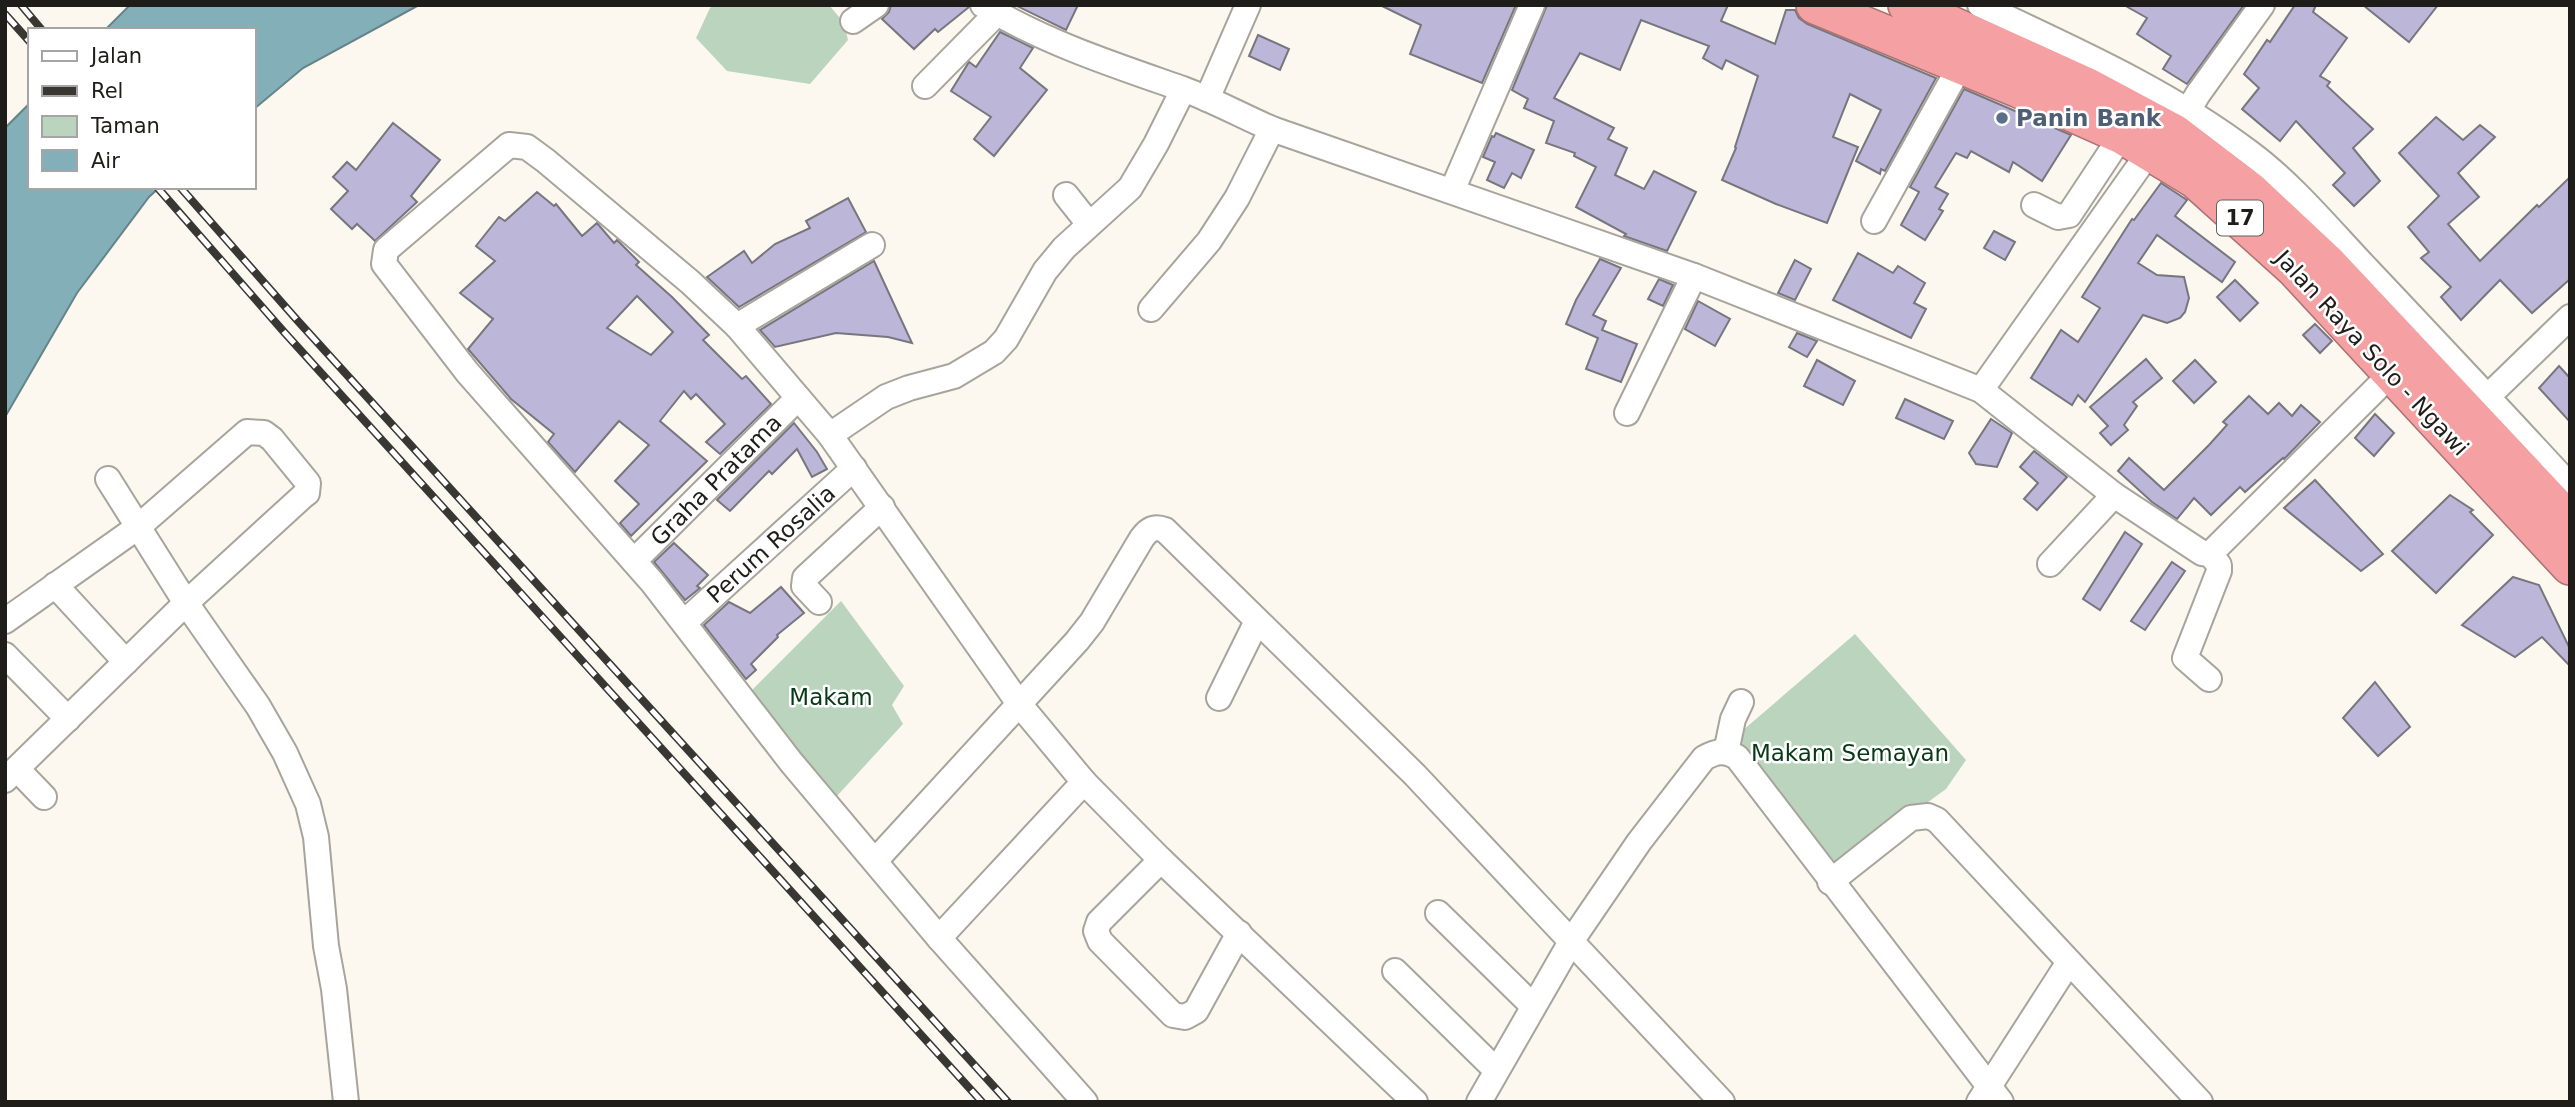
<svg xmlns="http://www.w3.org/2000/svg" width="2575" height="1107" viewBox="0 0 2575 1107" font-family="'DejaVu Sans',sans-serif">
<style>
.green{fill:#bad4bd}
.water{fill:#83b0b8;stroke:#658489;stroke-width:2}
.building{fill:#bcb6d9;stroke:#77767e;stroke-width:2;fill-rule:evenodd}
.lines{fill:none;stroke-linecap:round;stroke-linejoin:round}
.minor-casing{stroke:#a8a49c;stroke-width:28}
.highway-casing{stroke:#aa7272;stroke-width:40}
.minor{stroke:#fff;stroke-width:24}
.highway{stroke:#f5a0a2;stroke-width:37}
.rail-casing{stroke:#393733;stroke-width:8}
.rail{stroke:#fff;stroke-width:5;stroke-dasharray:16;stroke-linecap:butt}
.service-dot{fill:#5c6f8a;stroke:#fff;stroke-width:2.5}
.labels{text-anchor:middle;stroke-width:5;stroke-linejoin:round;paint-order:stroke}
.shield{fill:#fff;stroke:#62615f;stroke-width:2}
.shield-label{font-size:21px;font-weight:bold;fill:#1f1d1a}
.service-label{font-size:23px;font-weight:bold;fill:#4e5e75;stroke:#fff;text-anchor:start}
.street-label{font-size:23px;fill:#1f1d1a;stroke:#fff}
.park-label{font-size:23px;fill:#073916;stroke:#fff}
</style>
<rect width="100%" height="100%" fill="#fcf8ef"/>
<g class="green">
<polygon points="714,5 829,5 844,23 848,40 810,84 727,71 696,38 710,8"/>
<polygon points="841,601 904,686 892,705 903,724 837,796 748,694"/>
<polygon points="1855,634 1966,760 1946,789 1839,867 1746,760 1735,737"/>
</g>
<g class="water">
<polygon points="130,5 419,5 303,68 254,109 254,30 105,30"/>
<polygon points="30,103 30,187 160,187 149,197 77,293 5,417 5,128"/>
</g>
<g class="building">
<polygon points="891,5 968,5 969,7 938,32 935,29 914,49 882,19 889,12"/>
<polygon points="1015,5 1078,5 1066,30"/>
<polygon points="1380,5 1516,5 1482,83 1410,54 1421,25"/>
<polygon points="1547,5 1728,5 1721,21 1775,44 1786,10 1795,10 1799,18 1807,24 1936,78 1885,171 1881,169 1880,174 1856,161 1881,110 1850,94 1833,137 1858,147 1827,223 1776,204 1722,180 1736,148 1735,147 1758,76 1726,60 1722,69 1703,58 1709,46 1641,20 1620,70 1580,53 1554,98 1614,128 1608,139 1627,148 1615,175 1644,189 1654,171 1696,192 1667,251 1624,236 1626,234 1576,207 1596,167 1574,156 1575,153 1546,143 1554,121 1524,108 1528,99 1512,90"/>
<polygon points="2124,5 2244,5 2187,84 2163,69 2171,56 2137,34 2147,18"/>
<polygon points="2295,5 2316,5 2313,12 2347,38 2320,76 2330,82 2327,86 2373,129 2353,148 2380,181 2354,206 2333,185 2345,173 2296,121 2280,141 2242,109 2259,88 2244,74 2267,40 2270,42"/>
<polygon points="2363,5 2438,5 2409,42"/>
<polygon points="1000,32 1033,48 1020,68 1047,90 994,156 974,139 991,117 951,91 969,62 976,67"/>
<polygon points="1258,35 1289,49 1280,70 1249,56"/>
<polygon points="1964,89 2071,135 2042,181 2013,162 2009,172 1971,151 1967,158 1956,153 1935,187 1948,194 1939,209 1943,211 1925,240 1901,225 1919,192 1910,187"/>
<polygon points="2436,117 2463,140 2480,125 2495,137 2458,173 2479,197 2448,224 2480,261 2537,205 2539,207 2570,177 2570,279 2532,313 2500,280 2461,320 2441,297 2451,287 2421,258 2429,252 2408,227 2439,196 2399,153"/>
<polygon points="393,123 440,160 411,196 417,202 375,241 357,224 352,229 331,209 348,191 333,177 347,162 356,170"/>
<polygon points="1496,133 1534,150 1521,178 1512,173 1504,188 1487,180 1495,162 1483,157 1492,136 1494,137"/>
<polygon points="2161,183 2187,200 2175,216 2235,262 2222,282 2157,235 2138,263 2157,275 2184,277 2189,298 2185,312 2180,318 2167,323 2143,315 2085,402 2078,395 2072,405 2031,378 2061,330 2078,342 2100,308 2082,297 2132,219 2134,220"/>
<path d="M 537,192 L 554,206 L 556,204 L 582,236 L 597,223 L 614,243 L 617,240 L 639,262 L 636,265 L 672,297 L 709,335 L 703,340 L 742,379 L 746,376 L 771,404 L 720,454 L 706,442 L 725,424 L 696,394 L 691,399 L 684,391 L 660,421 L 707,461 L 631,536 L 620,523 L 639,504 L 615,481 L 649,445 L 619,421 L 575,472 L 548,442 L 554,434 L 511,399 L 468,349 L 493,319 L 460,293 L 495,261 L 476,246 L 499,217 L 505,221 ZM 637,296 L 673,332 L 651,355 L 607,328 Z"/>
<polygon points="848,198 866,232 739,307 707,277 744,251 752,263 775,244 810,228 806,221"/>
<polygon points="1994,231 2015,242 2005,260 1984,248"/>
<polygon points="1858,253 1893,273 1898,266 1925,283 1914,303 1926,309 1911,338 1833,300"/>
<polygon points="1600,259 1621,268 1593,315 1606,321 1602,330 1637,344 1621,382 1586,369 1598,338 1566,324 1576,300"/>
<polygon points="1795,260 1811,269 1795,300 1778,293"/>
<polygon points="874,261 912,343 888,337 836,333 775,347 760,330"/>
<polygon points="1659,279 1673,285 1663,306 1648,299"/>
<polygon points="2235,280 2258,303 2240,321 2217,297"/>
<polygon points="1698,301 1730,319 1715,346 1685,329"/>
<polygon points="2315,324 2332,341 2320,353 2303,335"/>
<polygon points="1797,333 1817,341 1807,357 1789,347"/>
<polygon points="2146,359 2162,378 2133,402 2137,406 2124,425 2128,430 2111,445 2100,433 2108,426 2090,407"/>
<polygon points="1817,360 1855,381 1843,405 1804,386"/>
<polygon points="2195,360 2216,382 2194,403 2173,381"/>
<polygon points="2559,366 2570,378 2570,422 2539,388"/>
<polygon points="2249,396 2268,414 2279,403 2292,416 2301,405 2320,422 2284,459 2283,458 2245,492 2240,487 2211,515 2194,498 2177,519 2152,502 2118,471 2129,458 2164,490 2209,445 2227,425 2223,422"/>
<polygon points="1905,399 1953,421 1944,439 1896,418"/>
<polygon points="2375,414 2394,433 2374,456 2355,438"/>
<polygon points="1991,419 2012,433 1997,467 1976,464 1969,453"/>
<polygon points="794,423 817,452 827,469 812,477 797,449 772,474 769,471 730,511 717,500"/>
<polygon points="2034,451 2067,477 2037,510 2024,499 2038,483 2020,467"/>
<polygon points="2315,480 2383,554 2361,571 2284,508"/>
<polygon points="2450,495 2473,510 2470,512 2493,535 2436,593 2392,551"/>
<polygon points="2125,532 2142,544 2100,610 2083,599"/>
<polygon points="674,543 708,575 697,586 700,588 685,600 654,562"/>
<polygon points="2172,562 2185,571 2145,630 2131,621"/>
<polygon points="2513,577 2539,585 2570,649 2570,666 2542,637 2515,657 2462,625"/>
<polygon points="781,587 804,613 777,635 778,637 751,664 756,670 746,679 704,625 729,602 750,613"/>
<polygon points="2375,682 2410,727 2378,756 2343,718"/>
</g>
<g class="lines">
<g class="minor-casing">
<g id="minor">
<path d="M 983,5 C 1046,43 1114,65 1183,89 C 1213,100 1242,116 1272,129 L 1694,276 L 1981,390 L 2114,495 L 2202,553 L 2210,554 L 2219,565 L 2219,571 L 2185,658 L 2209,679"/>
<path d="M 1980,5 C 2073,49 2167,90 2250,153 C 2293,185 2329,229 2367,269 C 2435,341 2503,413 2570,486"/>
<polyline points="853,21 876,5"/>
<polyline points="925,86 997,13"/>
<polyline points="1207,99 1248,5"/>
<polyline points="2180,124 2198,94 2262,5"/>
<polyline points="1452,191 1532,5"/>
<polyline points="1066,195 1089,224"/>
<polyline points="2034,205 2058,217 2069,215 2122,135"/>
<polyline points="1874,221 1960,66"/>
<polyline points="1151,309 1209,241 1237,198 1272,129"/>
<polyline points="737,326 872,245"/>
<polyline points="1981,390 2150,151"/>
<polyline points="2478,406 2570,317"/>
<polyline points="1627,413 1694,276"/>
<polyline points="830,435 886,397 909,388 954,376 994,352 1006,339 1045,271 1064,248 1130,188 1156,144 1183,90"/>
<polyline points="108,479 186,603 258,706 285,753 308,804 316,837 326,946 334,989 346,1102"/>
<polyline points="2210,554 2393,372"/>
<polyline points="634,561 798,398"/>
<polyline points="2050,564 2114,495"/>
<polyline points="55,585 126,662"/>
<polyline points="819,602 804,586 805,578 882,507"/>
<polyline points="688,619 854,468"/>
<polyline points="5,621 138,527 247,432 264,433 272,439 308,483 307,493 303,496 186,603 5,780"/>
<polyline points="5,655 68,719"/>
<polyline points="1219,698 1257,621"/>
<polyline points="1726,752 1733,719 1741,702"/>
<polyline points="17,769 44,797"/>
<polyline points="1161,860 1099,922 1096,931 1100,941 1173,1015 1185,1017 1196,1011 1239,933"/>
<path d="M 875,861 L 1077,641 L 1092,622 L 1142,538 C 1149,529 1154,526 1165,530 L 1415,775 L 1722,1102"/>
<polyline points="1830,882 1911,818 1928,816 1937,820 2200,1102"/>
<polyline points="1438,913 1533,1006"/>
<polyline points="939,938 1084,782"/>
<polyline points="1395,971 1496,1070"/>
<polyline points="1085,1102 939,938 791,762 652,582 467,372 384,264 386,250 509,145 527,147 546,161 690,282 737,326 830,435 1020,705 1084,782 1161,860 1415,1102"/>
<path d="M 1479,1102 L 1572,940 L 1639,842 L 1704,758 C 1717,751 1724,750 1737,757 L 2001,1102"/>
<polyline points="1979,1102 2069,962"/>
</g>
</g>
<g class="highway-casing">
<g id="highway">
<polyline points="1815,5 2019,89 2122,135 2196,180 2294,268 2570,566"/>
<polyline points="1907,5 2088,87 2174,133 2216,165 2250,191 2327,263 2570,522"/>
</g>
</g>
<use href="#minor" class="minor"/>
<use href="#highway" class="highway"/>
<g class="rail-casing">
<g id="rail">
<polyline points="21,5 42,30"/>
<polyline points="5,14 30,42"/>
<polyline points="157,187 284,332 982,1102"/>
<polyline points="180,187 297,320 1008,1102"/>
</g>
</g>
<use href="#rail" class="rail"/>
</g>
<circle class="service-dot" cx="2002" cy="118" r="7"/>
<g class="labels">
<rect class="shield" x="2217" y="200.5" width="46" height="35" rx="5"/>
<g class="shield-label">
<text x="2240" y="225">17</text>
</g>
<g class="service-label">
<text x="2016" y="126">Panin Bank</text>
</g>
<g class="street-label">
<text transform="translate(2372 353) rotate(47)" y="8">Jalan Raya Solo - Ngawi</text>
<text transform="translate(716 480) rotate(-45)" y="8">Graha Pratama</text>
<text transform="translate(771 544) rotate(-42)" y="8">Perum Rosalia</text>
</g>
<g class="park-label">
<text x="831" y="705">Makam</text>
<text x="1850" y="761">Makam Semayan</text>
</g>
</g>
<rect width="2575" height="1107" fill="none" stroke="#1f1d1a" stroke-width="14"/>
<rect x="28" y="28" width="228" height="161" fill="#ffffff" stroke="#a5a5a3" stroke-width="2"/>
<rect x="42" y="51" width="35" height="10" fill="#ffffff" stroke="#a5a5a3" stroke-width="2"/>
<text x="91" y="63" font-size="21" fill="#1f1d1a">Jalan</text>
<rect x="42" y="86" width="35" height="10" fill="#393733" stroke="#a5a5a3" stroke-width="2"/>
<text x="91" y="98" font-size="21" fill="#1f1d1a">Rel</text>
<rect x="42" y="116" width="35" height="21" fill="#bad4bd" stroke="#a5a5a3" stroke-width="2"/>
<text x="91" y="133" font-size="21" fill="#1f1d1a">Taman</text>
<rect x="42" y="150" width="35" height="21" fill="#83b0b8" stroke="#a5a5a3" stroke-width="2"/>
<text x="91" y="168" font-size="21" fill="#1f1d1a">Air</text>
</svg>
